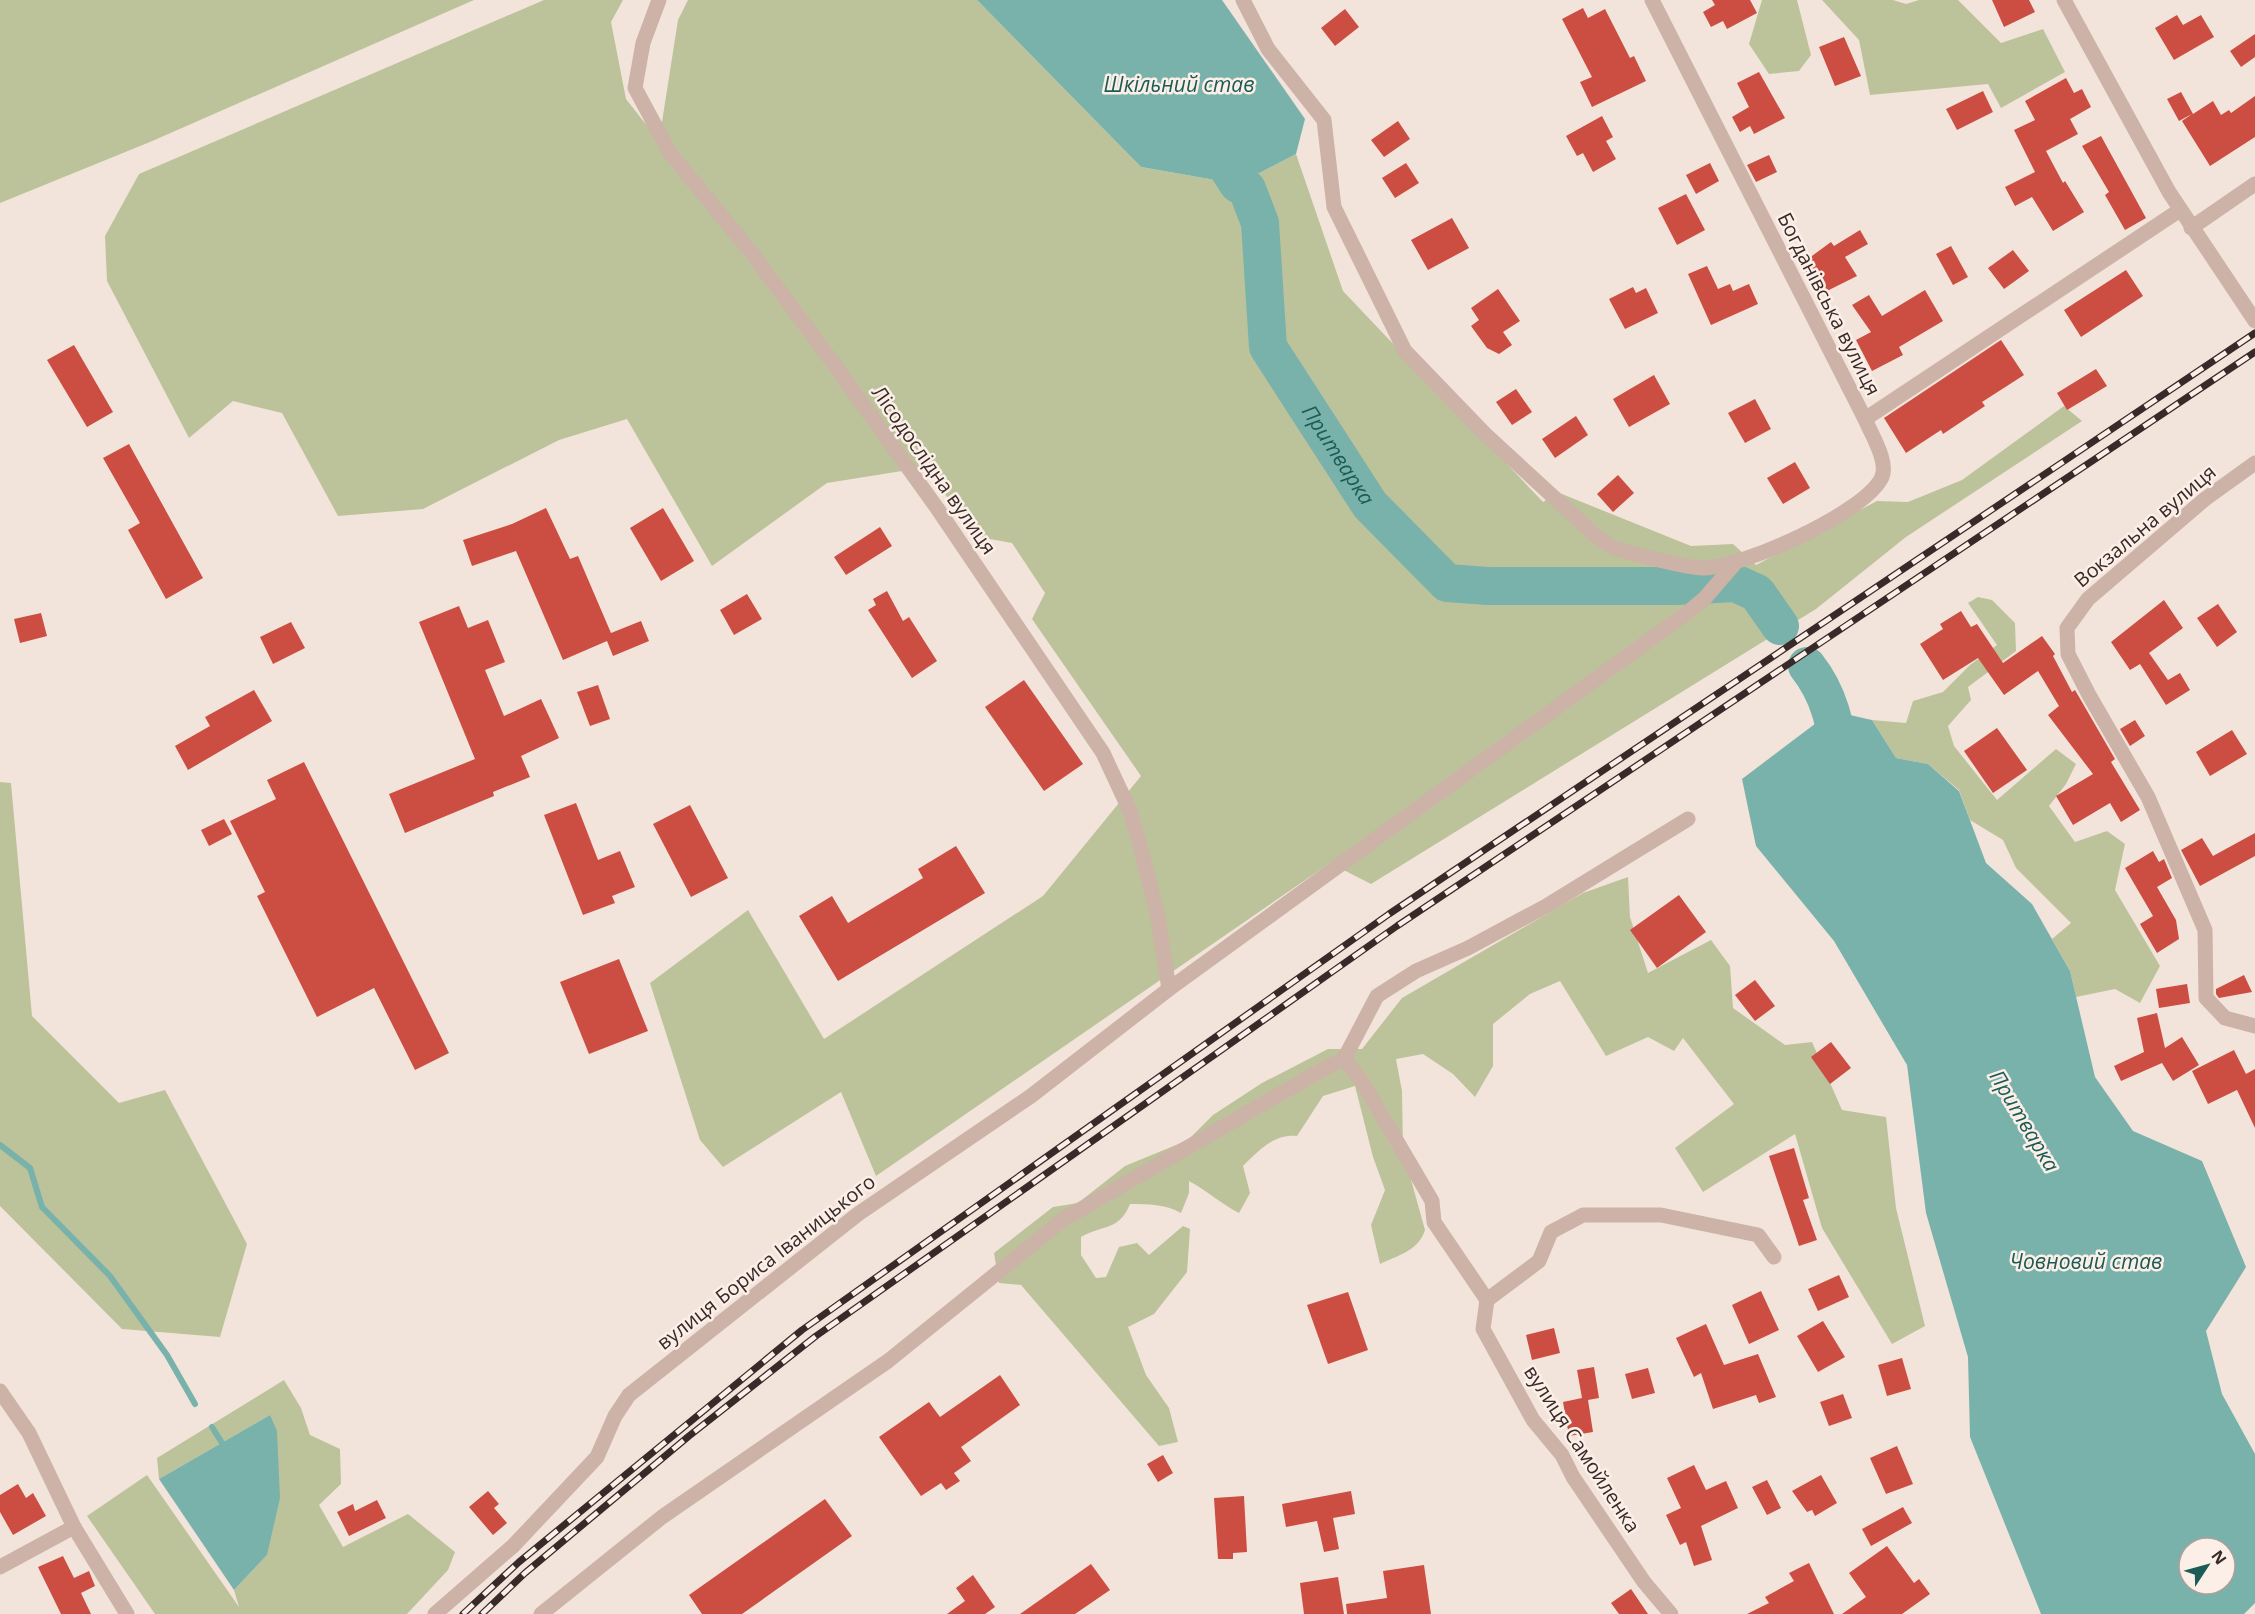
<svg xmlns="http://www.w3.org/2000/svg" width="2255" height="1614" viewBox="0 0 2255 1614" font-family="'Open Sans',sans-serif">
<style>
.green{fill:#bcc39a}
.water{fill:#79b2ab;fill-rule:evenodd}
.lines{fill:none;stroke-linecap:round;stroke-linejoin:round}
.stream{stroke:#79b2ab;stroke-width:6}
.river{stroke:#79b2ab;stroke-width:38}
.building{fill:#cc4d41}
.minor{stroke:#ccb2a7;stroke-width:15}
.rail-casing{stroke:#382a28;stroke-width:7}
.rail{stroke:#fbefe8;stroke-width:4.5;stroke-dasharray:14;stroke-linecap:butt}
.labels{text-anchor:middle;stroke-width:5;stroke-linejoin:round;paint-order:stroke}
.street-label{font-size:20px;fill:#382a28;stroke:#fbefe8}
.water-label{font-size:21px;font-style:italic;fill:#1b5c56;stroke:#fbefe8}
</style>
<rect width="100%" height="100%" fill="#f3e4db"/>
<g class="green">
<polygon points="0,0 474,0 150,142 0,203"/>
<polygon points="544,0 623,0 611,22 626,99 659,141 678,20 688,0 977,0 1141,167 1238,184 1296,154 1343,291 1543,502 1557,492 1691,546 1733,544 1756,565 1877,501 1908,502 1962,480 2064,406 2082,421 1906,537 1816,609 1371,884 1330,863 876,1176 841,1092 723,1167 700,1140 650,983 748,910 824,1039 1043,896 1141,776 1032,619 1045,593 1012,543 973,536 927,467 827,483 712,566 627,419 559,440 423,509 338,516 282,413 233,401 189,438 107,281 105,236 139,174"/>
<polygon points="1762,0 1797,0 1811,55 1799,71 1769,74 1749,44"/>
<polygon points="1822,0 1893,0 1906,4 1919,0 1958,0 2001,43 2043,29 2065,72 2001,108 1988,84 1870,95 1859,40"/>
<polygon points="1978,597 1992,600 2015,623 2016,651 1968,687 1971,700 1948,726 1954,746 1997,800 2056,749 2076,764 2066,784 2049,806 2075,842 2107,831 2125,844 2115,890 2160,966 2140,1003 2115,989 2076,997 2070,971 2052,939 2071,923 2016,868 2003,840 1970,820 1959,790 1928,764 1896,758 1872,720 1906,723 1913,701 1943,692 1970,665 1997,645 1968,603"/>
<polygon points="0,782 11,783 32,1016 119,1103 165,1090 247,1244 220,1337 122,1329 0,1206"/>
<path d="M 1628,877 L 1630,917 L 1648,973 L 1711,940 L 1730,966 L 1733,1008 L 1785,1045 L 1812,1042 L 1842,1110 L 1886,1117 L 1896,1208 L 1925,1326 L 1892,1344 L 1822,1228 L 1795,1134 L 1703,1192 L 1675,1148 L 1734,1104 L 1683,1038 L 1674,1051 L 1648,1037 L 1606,1056 L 1560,981 L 1530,994 L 1493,1024 L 1493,1066 L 1475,1097 L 1453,1074 L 1423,1054 L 1396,1059 L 1402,1091 L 1403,1151 L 1425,1230 C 1419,1250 1399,1255 1380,1264 L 1371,1225 L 1385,1190 L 1373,1157 L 1355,1086 L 1323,1096 L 1297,1136 C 1274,1134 1259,1150 1243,1166 L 1250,1193 L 1239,1213 C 1221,1204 1208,1191 1189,1181 L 1189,1193 L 1181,1213 C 1165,1204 1148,1204 1130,1204 C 1119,1231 1104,1224 1081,1237 L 1081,1255 L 1096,1278 L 1106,1277 L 1119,1247 L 1137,1243 L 1149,1255 L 1183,1226 L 1190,1229 L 1187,1272 L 1154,1314 L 1128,1327 L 1146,1375 L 1169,1408 L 1178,1442 L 1159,1446 L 1021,1285 L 999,1283 L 994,1253 L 1053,1207 L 1078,1203 L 1125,1166 L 1188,1140 L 1213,1115 L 1262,1083 L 1328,1049 L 1362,1049 L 1402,998 L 1583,893 Z"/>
<polygon points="284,1380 301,1408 310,1435 340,1449 341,1484 319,1505 343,1547 408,1514 455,1552 448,1570 407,1614 155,1614 87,1516 147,1475 239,1607 234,1590 267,1555 270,1415 159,1479 157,1458"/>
</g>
<g class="water">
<polygon points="977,0 1222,0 1305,119 1296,154 1238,184 1141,167"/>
<path d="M 1832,711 L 1872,720 L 1896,758 L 1928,764 L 1959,791 L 1986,863 L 2032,904 L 2070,971 L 2095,1077 L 2133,1131 L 2202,1161 L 2246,1267 L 2206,1331 L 2222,1394 L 2255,1454 L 2255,1603 L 2244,1614 L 2041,1614 L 1970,1437 L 1968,1357 L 1926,1213 L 1907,1065 L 1834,941 L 1756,846 L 1742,779 ZM 2189,1548 L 2225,1548 L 2225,1584 L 2189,1584 Z"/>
<polygon points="270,1415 277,1431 280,1498 267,1555 234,1590 159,1479"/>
</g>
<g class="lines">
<g class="stream">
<polyline points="0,1145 30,1168 42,1207 110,1276 167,1355 195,1404"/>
<polyline points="212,1427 222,1443"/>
</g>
<g class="river">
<path id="s1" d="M 1210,141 L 1238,184 L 1247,189 L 1260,223 L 1268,347 L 1370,505 L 1447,583 L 1488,586 L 1677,586 L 1735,583 L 1757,593 L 1780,626"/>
<path d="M 1807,666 C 1830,695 1835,725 1841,760"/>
</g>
</g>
<g class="building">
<polygon points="1712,0 1750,0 1757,13 1727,29 1723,21 1711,27 1703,12 1715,5"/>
<polygon points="1992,0 2029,0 2035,12 2004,27"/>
<polygon points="1583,8 1588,18 1605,9 1630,58 1634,56 1646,81 1592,107 1580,82 1592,77 1562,19"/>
<polygon points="1345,9 1359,27 1335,46 1321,28"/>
<polygon points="2177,15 2183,25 2201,15 2214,37 2174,60 2155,28"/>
<polygon points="2255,34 2255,57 2241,67 2230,51"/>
<polygon points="1844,37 1861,76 1835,86 1819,47"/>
<polygon points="1759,72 1785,118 1754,134 1750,126 1740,132 1732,117 1749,107 1737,83"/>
<polygon points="2066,78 2074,93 2082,89 2091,107 2070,119 2078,134 2046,151 2063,183 2065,181 2084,212 2053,231 2032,197 2015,206 2005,187 2035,172 2014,130 2035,120 2025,101"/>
<polygon points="1983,91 1993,112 1957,130 1946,109"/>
<polygon points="2181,92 2193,114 2213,101 2221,115 2229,110 2231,113 2255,96 2255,137 2210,166 2182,121 2192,114 2179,121 2167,99"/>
<polygon points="1602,116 1613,137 1606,141 1616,159 1593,172 1583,153 1577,156 1566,136"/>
<polygon points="1398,121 1410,139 1384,157 1371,140"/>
<polygon points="2101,136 2146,218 2125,230 2105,195 2109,192 2082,146"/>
<polygon points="1769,155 1777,172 1756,182 1747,165"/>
<polygon points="1406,163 1419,183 1395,198 1382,178"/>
<polygon points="1710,163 1719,181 1696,194 1686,175"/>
<polygon points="1686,194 1705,230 1677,245 1658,208"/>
<polygon points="1452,218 1469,248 1428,270 1411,240"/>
<polygon points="1860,230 1868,244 1845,257 1857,276 1825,292 1814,276 1811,278 1801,264 1831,242 1834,246"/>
<polygon points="1951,246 1968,277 1953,285 1936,254"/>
<polygon points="2013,250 2029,271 2004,289 1988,268"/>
<polygon points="1707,266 1718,289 1730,284 1733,291 1749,284 1758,304 1711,325 1688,274"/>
<polygon points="2126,270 2143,296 2081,337 2064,310"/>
<polygon points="1633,287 1636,293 1646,288 1658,313 1625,329 1609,299"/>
<polygon points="1498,289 1520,321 1503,332 1512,345 1499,354 1487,348 1471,326 1479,320 1471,308"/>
<polygon points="1925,290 1943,321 1899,347 1903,355 1872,371 1856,340 1871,332 1852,305 1869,295 1882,316"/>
<polygon points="2001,340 2024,375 1982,402 1985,406 1943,434 1941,430 1906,453 1884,418"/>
<polygon points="74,345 113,412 87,427 47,360"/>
<polygon points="2096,369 2107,386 2067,410 2057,393"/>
<polygon points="1654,375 1670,404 1629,427 1613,399"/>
<polygon points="1516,389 1532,412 1512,425 1496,402"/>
<polygon points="1755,399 1771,429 1745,443 1728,413"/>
<polygon points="1576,416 1588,435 1555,458 1542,439"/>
<polygon points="129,444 203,578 166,599 128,530 140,523 103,458"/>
<polygon points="1795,462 1810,488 1783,504 1767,478"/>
<polygon points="1618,475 1634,493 1613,512 1597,494"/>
<polygon points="546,508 570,559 578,556 611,633 641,621 649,641 613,656 607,641 563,660 516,551 472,566 463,540 512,524"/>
<polygon points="663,508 694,561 661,581 630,528"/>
<polygon points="880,527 892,546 846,575 834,557"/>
<polygon points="887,591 903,621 909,617 937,661 912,678 868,610 876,605 873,599"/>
<polygon points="747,594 762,619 734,635 720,610"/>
<polygon points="2164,600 2183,628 2149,653 2168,680 2180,673 2190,690 2166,705 2140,664 2130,670 2111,642"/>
<polygon points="2218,604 2237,632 2217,647 2197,618"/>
<polygon points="459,606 468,628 488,620 505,662 485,670 504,716 541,699 559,738 521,756 530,777 493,792 494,796 405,833 389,794 475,759 419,622"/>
<polygon points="1961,611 1971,627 1977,624 2003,663 2042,636 2055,654 2053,656 2072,692 2075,690 2115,759 2111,762 2140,810 2121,822 2110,803 2073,825 2056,796 2093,774 2048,715 2059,706 2038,671 2004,695 1978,658 1943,680 1920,644 1943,629 1940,624"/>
<polygon points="41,613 47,636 20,643 14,619"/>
<polygon points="291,622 305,648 273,664 260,637"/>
<polygon points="1024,680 1083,764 1044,791 985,707"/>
<polygon points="598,685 610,719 590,726 577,692"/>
<polygon points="254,690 272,721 188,770 175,746 210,726 205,717"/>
<polygon points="2135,720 2145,736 2130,746 2120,729"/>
<polygon points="1997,728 2027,770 1993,793 1964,751"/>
<polygon points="2232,730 2247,754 2210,776 2196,752"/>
<polygon points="304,762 449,1053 415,1070 374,988 317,1017 257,896 265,892 230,821 276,799 267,780"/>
<polygon points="576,803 598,860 620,851 635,887 612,896 615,903 583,915 544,815"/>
<polygon points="690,805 728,878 691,897 653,824"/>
<polygon points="224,819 232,834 209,846 201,830"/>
<polygon points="2255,833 2255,856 2200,886 2181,850 2202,838 2213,856"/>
<polygon points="956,846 985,893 838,981 799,916 832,896 848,923 923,878 918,869"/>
<polygon points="2153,851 2159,862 2164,859 2172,878 2157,887 2176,920 2179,939 2157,953 2140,924 2153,916 2125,868"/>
<polygon points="1679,895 1706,932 1657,968 1630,930"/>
<polygon points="619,959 648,1031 589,1054 560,982"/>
<polygon points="2244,975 2252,992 2219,998 2216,994 2216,989"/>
<polygon points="1755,980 1775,1006 1755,1021 1735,995"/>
<polygon points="2187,984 2190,1003 2159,1008 2156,989"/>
<polygon points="2157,1013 2165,1048 2182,1037 2199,1065 2173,1081 2162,1063 2121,1081 2114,1066 2144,1052 2137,1018"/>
<polygon points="1831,1042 1851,1068 1830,1084 1811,1057"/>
<polygon points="2234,1050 2246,1074 2255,1069 2255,1128 2237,1090 2208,1104 2192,1071"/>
<polygon points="1794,1148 1809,1198 1803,1200 1817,1240 1799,1246 1769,1156"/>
<polygon points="1839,1275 1849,1297 1818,1311 1808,1289"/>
<polygon points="1761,1291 1779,1330 1749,1344 1732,1305"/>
<polygon points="1348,1292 1368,1350 1328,1364 1307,1305"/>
<polygon points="1823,1321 1845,1357 1818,1372 1797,1336"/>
<polygon points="1706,1324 1724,1365 1758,1354 1776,1397 1759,1403 1756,1395 1713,1409 1701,1373 1694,1377 1676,1338"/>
<polygon points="1554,1328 1560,1353 1532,1360 1526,1335"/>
<polygon points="1902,1358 1911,1389 1887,1396 1878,1365"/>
<polygon points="1594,1367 1599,1398 1588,1400 1593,1432 1569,1436 1563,1402 1582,1398 1577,1370"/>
<polygon points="1648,1368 1655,1393 1632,1399 1625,1374"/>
<polygon points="1000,1375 1020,1405 961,1447 971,1461 954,1473 960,1481 946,1490 941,1483 921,1496 879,1437 929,1402 940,1417"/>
<polygon points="1843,1394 1852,1418 1829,1426 1820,1402"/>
<polygon points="1897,1446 1913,1484 1886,1494 1870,1458"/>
<polygon points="1163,1455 1173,1473 1158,1482 1147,1464"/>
<polygon points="1694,1465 1706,1490 1726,1481 1738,1508 1701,1526 1712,1560 1694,1566 1686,1542 1680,1545 1666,1515 1681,1508 1667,1478"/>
<polygon points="1821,1475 1837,1503 1815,1516 1812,1510 1807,1512 1792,1491"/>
<polygon points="1767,1480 1781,1508 1767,1515 1752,1487"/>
<polygon points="18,1484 26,1498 33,1493 46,1516 13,1535 0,1512 0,1495"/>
<polygon points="488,1491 499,1504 494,1508 507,1523 493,1535 469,1507"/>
<polygon points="1351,1491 1355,1514 1333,1518 1339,1549 1324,1552 1317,1521 1286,1527 1282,1504"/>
<polygon points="1244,1496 1247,1552 1233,1553 1233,1559 1218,1559 1214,1498"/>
<polygon points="825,1499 852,1536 742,1614 702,1614 689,1595"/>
<polygon points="377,1500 386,1518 349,1536 337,1512 353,1504 355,1511"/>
<polygon points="1903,1507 1912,1523 1871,1546 1862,1529"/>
<polygon points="1887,1546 1914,1583 1919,1579 1930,1594 1902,1614 1842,1614 1866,1597 1849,1573"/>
<polygon points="63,1556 74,1578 89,1571 95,1586 81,1593 91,1614 61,1614 38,1567"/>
<polygon points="1809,1563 1834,1614 1747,1614 1769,1603 1765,1597 1794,1581 1789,1573"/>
<polygon points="1091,1564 1110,1590 1075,1614 1020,1614"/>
<polygon points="1424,1565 1431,1614 1347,1614 1346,1604 1387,1598 1383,1571"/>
<polygon points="973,1575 995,1607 985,1614 947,1614 965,1601 956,1588"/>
<polygon points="1338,1577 1344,1614 1304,1614 1300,1583"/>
<polygon points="1631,1589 1648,1614 1619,1614 1611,1603"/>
</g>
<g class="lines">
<g class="minor">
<polyline points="659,0 643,43 635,88 670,153 751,252 831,360 937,508 1103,753 1130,811 1140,846 1158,917 1169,989"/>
<path d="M 1243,0 L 1268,49 L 1324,120 L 1334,207 L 1405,351 L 1485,434 L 1596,536 C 1602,540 1608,546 1615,548 C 1629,553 1691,569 1704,568 C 1743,567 1862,514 1881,479 C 1890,463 1871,434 1865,419"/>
<polyline points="1652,0 1865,419 2180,210"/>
<polyline points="2064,0 2169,192 2255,321"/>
<polyline points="2191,228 2255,184"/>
<polyline points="2255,463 2205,499 2088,599 2067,628 2068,654 2089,695 2148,797 2205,930 2206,998 2225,1018 2255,1026"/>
<polyline points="1344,1059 1361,1080 1432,1201 1434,1222 1487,1300 1483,1329 1533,1420 1562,1455 1573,1477 1644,1582 1671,1614"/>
<polyline points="1487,1300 1539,1261 1551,1232 1583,1215 1661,1215 1758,1235 1774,1257"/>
<polyline points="0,1391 29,1433 74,1527 127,1614"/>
<polyline points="0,1567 74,1527"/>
<polyline points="435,1614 513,1546 597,1457 615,1416 629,1395 858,1214 1031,1096 1169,989 1688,612 1705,598 1736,562"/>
<polyline points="541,1614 662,1517 888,1361 1064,1219 1325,1068 1344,1059 1377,996 1416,971 1468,948 1548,905 1688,819"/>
</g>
<g class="rail-casing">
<g id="rail">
<polyline points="463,1614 519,1562 802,1330 1389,914 2255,333"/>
<polyline points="482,1614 525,1573 689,1436 816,1336 1397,926 2255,352"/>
</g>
</g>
<use href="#rail" class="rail"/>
</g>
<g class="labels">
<g class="street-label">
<text transform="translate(1829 304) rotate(63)" y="7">Богданівська вулиця</text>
<text transform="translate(934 470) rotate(55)" y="7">Лісодослідна вулиця</text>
<text transform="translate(2145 526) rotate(-40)" y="7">Вокзальна вулиця</text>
<text transform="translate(766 1262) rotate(-38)" y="7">вулиця Бориса Іваницького</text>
<text transform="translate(1582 1449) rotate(57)" y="7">вулиця Самойленка</text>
</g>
<g class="water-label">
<text x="1179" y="92">Шкільний став</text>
<text dy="7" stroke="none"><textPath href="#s1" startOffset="351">Притварка</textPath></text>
<text transform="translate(2024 1121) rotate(59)" y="7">Притварка</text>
<text x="2086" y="1269">Човновий став</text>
</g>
</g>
<g transform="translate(2207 1566) rotate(54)"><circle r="28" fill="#fbefe8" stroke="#ada09b" stroke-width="1.5"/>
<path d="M0-4.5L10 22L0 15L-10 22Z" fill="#1b5c56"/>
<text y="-9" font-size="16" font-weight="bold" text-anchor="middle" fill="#382a28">N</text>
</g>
</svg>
